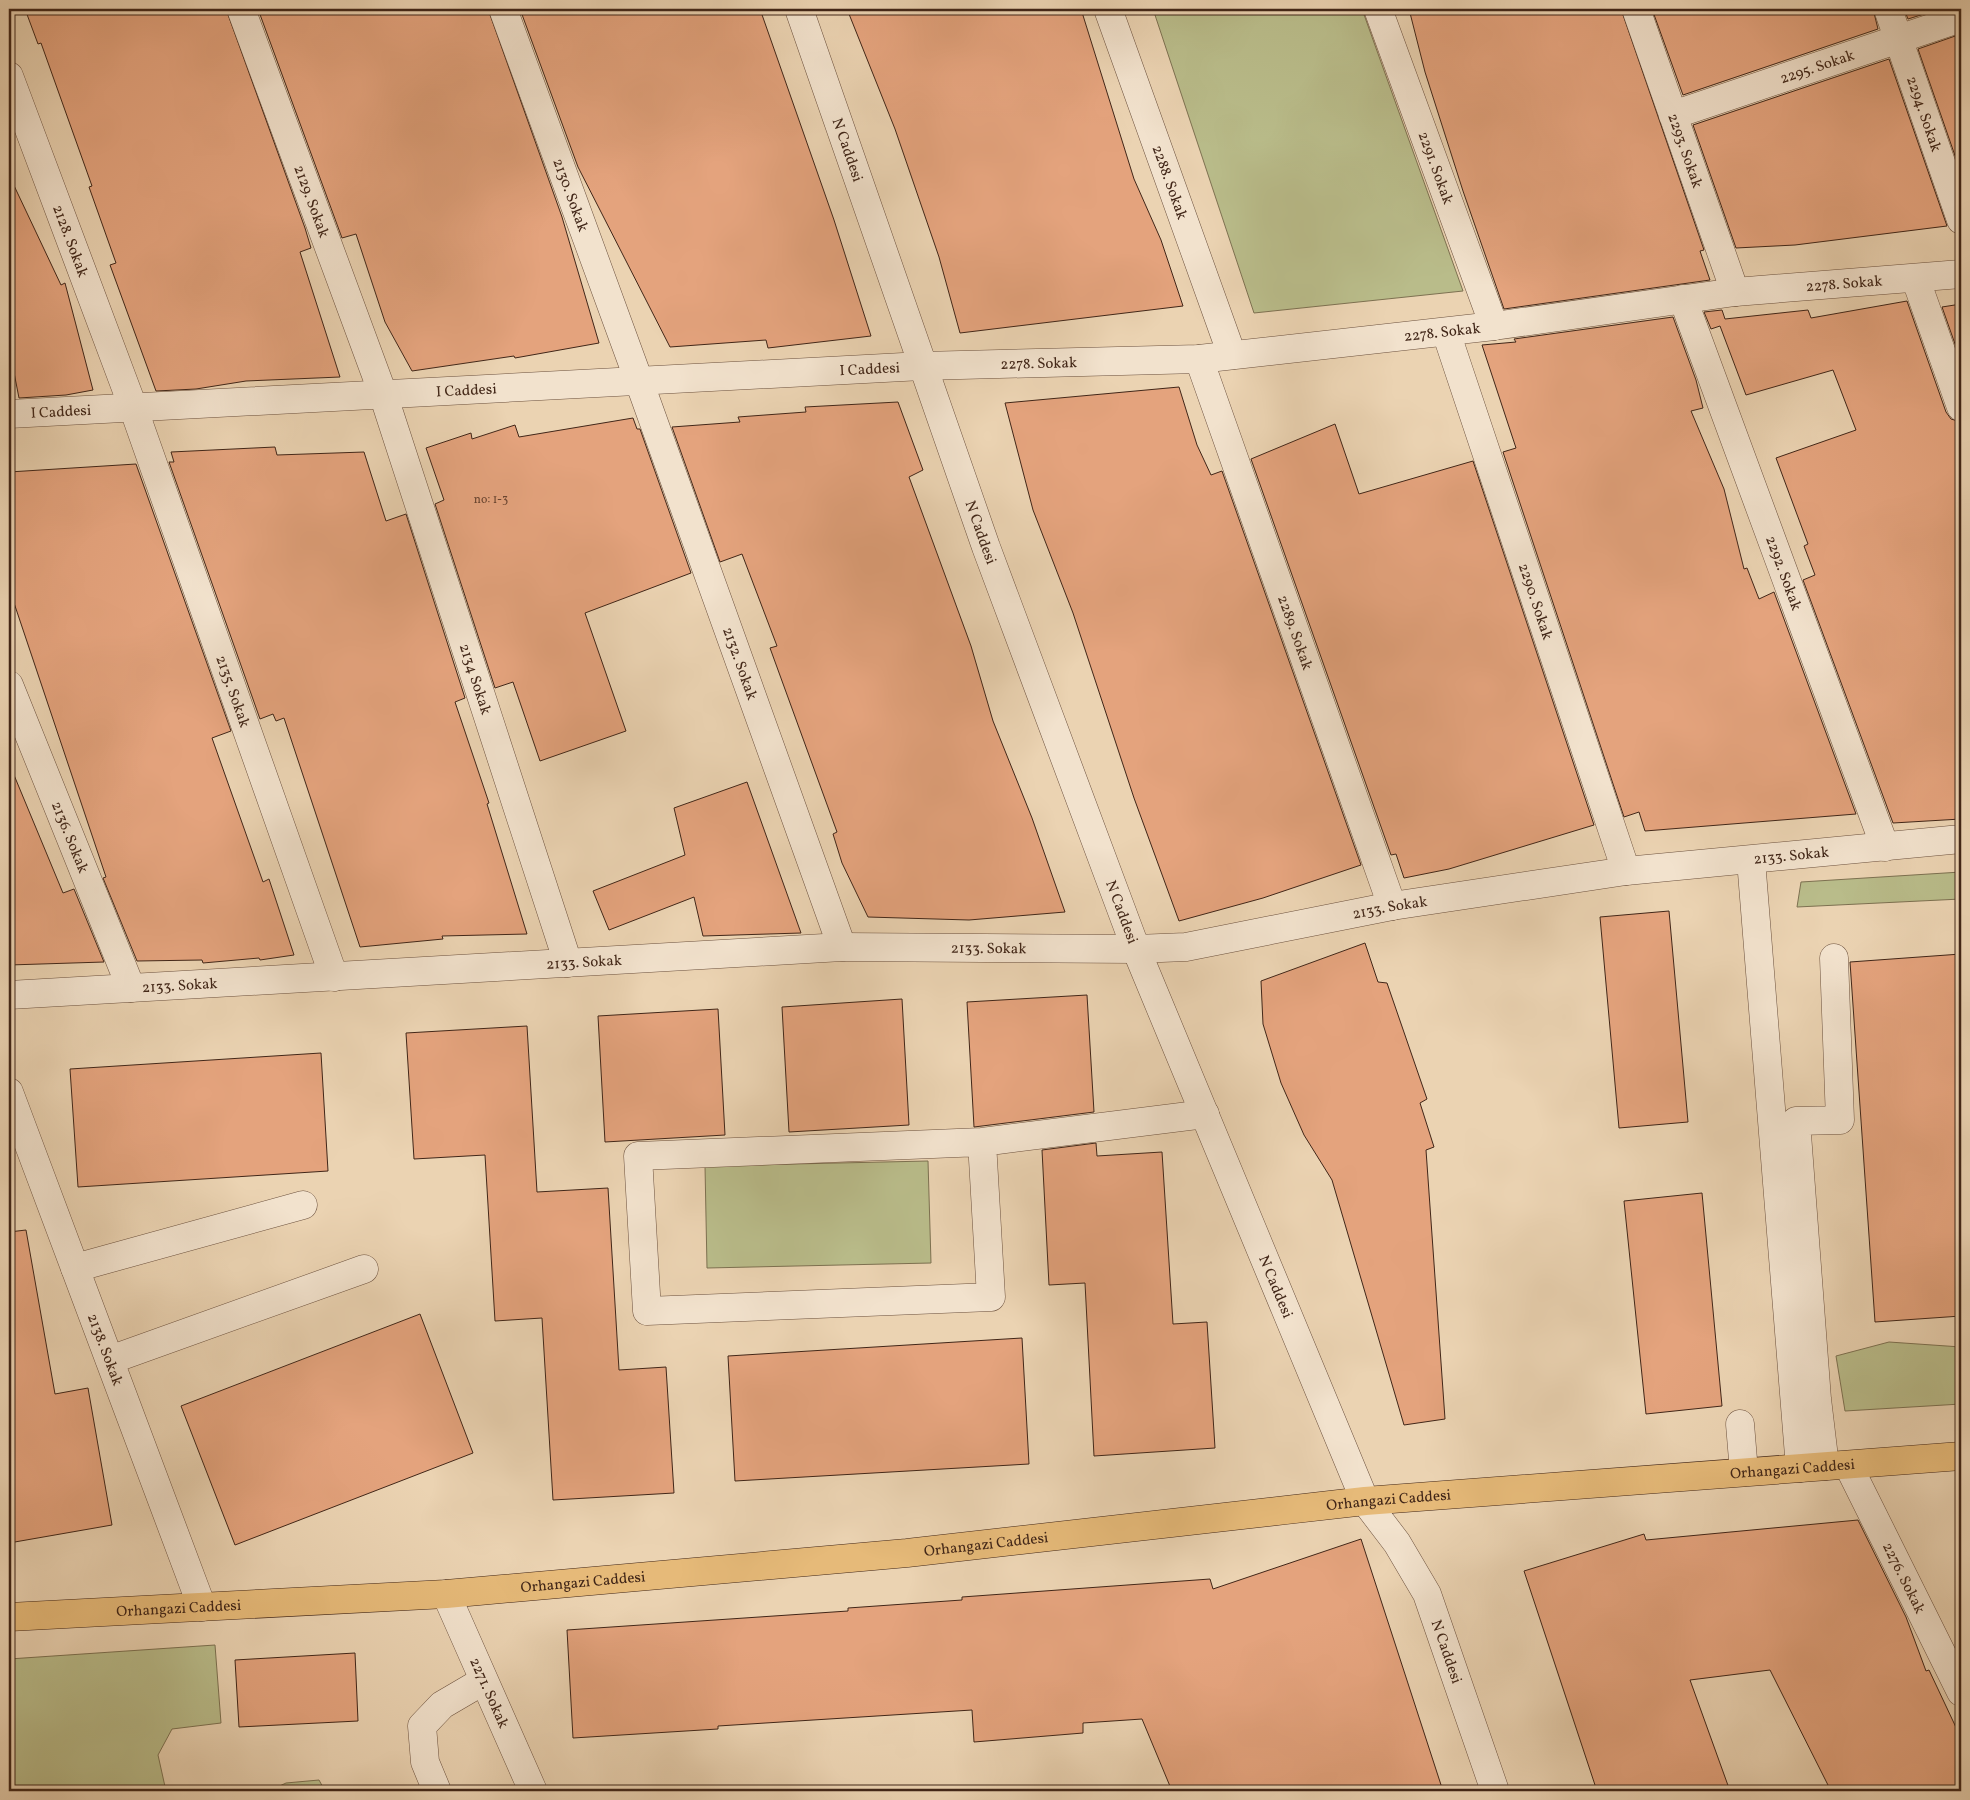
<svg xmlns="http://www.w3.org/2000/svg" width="1970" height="1800" viewBox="0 0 1970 1800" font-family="Vollkorn,serif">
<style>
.green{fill:#b9bc8a;stroke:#7d7151}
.building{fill:#e4a37d;stroke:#412618}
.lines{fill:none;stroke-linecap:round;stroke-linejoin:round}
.minor-casing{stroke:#6c513e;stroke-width:29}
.major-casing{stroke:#412618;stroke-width:29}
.minor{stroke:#f2e2cd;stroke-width:28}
.major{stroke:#e6ba79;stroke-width:28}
.labels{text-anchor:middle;stroke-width:4;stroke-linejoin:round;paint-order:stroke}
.number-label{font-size:12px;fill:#6a4531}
.street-label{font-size:15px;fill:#412618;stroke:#f2e2cd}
</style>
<rect width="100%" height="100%" fill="#ebd3b2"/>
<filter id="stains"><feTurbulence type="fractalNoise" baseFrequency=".004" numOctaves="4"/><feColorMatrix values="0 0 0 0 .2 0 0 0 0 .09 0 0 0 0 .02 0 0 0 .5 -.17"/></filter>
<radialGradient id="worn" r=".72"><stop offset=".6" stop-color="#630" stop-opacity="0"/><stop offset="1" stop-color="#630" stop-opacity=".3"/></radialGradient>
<g class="green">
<polygon points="1153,9 1362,9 1463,291 1254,313"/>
<polygon points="1961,872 1961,899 1797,907 1801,882"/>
<polygon points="928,1161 931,1263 707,1268 705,1166"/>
<polygon points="1889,1342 1961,1347 1961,1404 1845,1411 1836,1356"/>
<polygon points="215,1645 221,1723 172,1729 158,1755 166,1791 9,1791 9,1659"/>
<polygon points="319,1780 325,1791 269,1791 286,1783"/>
</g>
<g class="building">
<polygon points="25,9 226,9 305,228 311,248 300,252 340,377 246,381 196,389 156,391 110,265 116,263 89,187 92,186 41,43 38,44"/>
<polygon points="258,9 488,9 562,217 599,343 515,358 514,356 412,371 385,322 356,234 342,238"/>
<polygon points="520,9 760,9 834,220 871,336 768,348 766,340 670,347 578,167"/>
<polygon points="847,9 1081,9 1134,179 1161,240 1183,306 960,333 939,257 895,129"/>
<polygon points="1409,9 1621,9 1704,250 1700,251 1710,280 1504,309 1463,191 1425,72"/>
<polygon points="1652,9 1873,9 1878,29 1683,95"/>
<polygon points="1904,9 1940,9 1908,19"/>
<polygon points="1961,34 1961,173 1918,49"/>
<polygon points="1889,59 1947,226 1795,245 1736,248 1693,125"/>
<polygon points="9,175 61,285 65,283 93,390 66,395 19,398 9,347"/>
<polygon points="1907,301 1946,412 1951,419 1961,422 1961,819 1893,823 1803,580 1815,575 1804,546 1808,544 1776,458 1856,430 1833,370 1746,395 1720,326 1711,329 1704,312 1722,310 1725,319 1808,310 1811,318"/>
<polygon points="1961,304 1961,361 1942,307"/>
<polygon points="1673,317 1696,380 1703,408 1691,411 1724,489 1744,569 1747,568 1759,599 1774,592 1856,814 1645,831 1639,812 1624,817 1503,452 1516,448 1482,345 1516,342 1514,339"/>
<polygon points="1179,387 1197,445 1211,475 1222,471 1361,865 1263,898 1179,921 1134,798 1073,613 1033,510 1005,403"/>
<polygon points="898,402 923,470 909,477 971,646 993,721 1032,818 1065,912 969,920 868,917 842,863 833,834 837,832 770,648 777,646 742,554 720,562 672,427 740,422 738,417 806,412 805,407"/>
<polygon points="633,418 637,429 640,429 691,573 585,613 626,731 540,761 513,682 495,688 435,504 444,500 426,448 471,433 472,439 515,425 519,437"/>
<polygon points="1335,424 1359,494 1473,461 1594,825 1449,869 1404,878 1396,854 1391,855 1251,459"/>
<polygon points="275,447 277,455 364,452 386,521 406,514 465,698 455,702 489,803 487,804 527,934 442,936 443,939 360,947 284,718 276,721 273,714 260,719 169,462 174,462 171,452"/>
<polygon points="136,464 231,731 212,738 263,882 269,879 294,955 260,960 259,958 203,963 202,960 137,961 103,878 106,877 9,588 9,472"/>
<polygon points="9,763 63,893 74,889 104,962 9,965"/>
<polygon points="747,782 801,933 703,936 694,897 609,930 593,891 685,855 674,808"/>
<polygon points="1669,911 1688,1122 1619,1128 1600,917"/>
<polygon points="1365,943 1378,982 1387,983 1427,1099 1420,1103 1434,1147 1426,1150 1445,1419 1404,1425 1332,1180 1304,1135 1281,1083 1263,1024 1261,981"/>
<polygon points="1961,954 1961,1098 1956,1098 1961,1176 1961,1316 1875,1322 1850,962"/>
<polygon points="1087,995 1094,1112 974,1127 967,1002"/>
<polygon points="902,999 909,1125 789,1132 782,1007"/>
<polygon points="718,1009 725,1135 605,1142 598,1016"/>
<polygon points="527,1026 537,1192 608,1188 619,1370 666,1367 674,1493 553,1500 542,1318 495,1321 485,1155 414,1159 406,1033"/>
<polygon points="321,1053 328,1171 78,1187 70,1069"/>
<polygon points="1096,1143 1097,1156 1162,1152 1173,1324 1207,1322 1215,1448 1094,1456 1085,1283 1049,1285 1042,1150"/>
<polygon points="1702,1193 1722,1406 1646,1414 1624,1201"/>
<polygon points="26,1230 55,1394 88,1388 112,1525 9,1543 9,1232"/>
<polygon points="420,1314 473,1453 235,1545 181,1406"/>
<polygon points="1022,1338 1029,1464 735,1481 728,1356"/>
<polygon points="1858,1520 1906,1617 1926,1671 1929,1670 1961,1738 1961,1791 1831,1791 1770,1670 1690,1680 1730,1791 1597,1791 1524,1571 1644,1534 1646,1540"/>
<polygon points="1361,1539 1443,1791 1172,1791 1142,1719 1083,1723 1083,1733 974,1742 972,1710 718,1726 718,1729 573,1738 567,1630 848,1611 848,1608 962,1600 962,1597 1210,1579 1213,1589"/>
<polygon points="355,1653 358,1721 239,1727 235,1660"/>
</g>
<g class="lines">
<g class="minor-casing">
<g id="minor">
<path id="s1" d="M 241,9 L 383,394 L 568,963"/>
<path id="s2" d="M 503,9 L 639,381 L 842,947"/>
<path id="s3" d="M 799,9 L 986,547 L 1136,949 L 1365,1501 L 1397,1543 L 1427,1594 L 1495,1791"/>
<path id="s4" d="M 1108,9 L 1232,355"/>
<path id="s5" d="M 1378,9 L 1494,326"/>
<path id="s6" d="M 1636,9 L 1735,292"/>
<path id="s7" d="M 1888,9 L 1961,220"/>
<path id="s8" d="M 9,76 L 133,407 L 334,977"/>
<path id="s9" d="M 1673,115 L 1961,18"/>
<polyline points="1916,280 1961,407"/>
<path id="s10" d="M 1683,299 L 1885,847"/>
<path id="s11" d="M 1446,332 L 1626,871"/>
<path id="s12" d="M 1199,359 L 1392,906"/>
<path id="s13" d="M 9,414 L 922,366 L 1199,359 L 1494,326 L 1735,292 L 1961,274"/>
<path id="s14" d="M 9,685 L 131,988"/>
<polyline points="1751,860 1800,1468"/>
<path id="s15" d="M 9,995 L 842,947 L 1136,949 L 1186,947 L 1392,906 L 1626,871 L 1961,839"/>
<path id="s16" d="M 9,1092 L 202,1607"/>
<polyline points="982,1142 991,1297 647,1311 638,1156 982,1142 1205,1114"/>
<polyline points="75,1268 303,1205"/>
<polyline points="110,1360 364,1269"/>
<polyline points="1740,1424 1744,1472"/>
<path id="s17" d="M 1848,1465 L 1961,1692"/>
<polyline points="1825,1466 1817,1399 1796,1121 1840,1120 1834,958"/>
<path id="s18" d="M 446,1594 L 533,1791"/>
<polyline points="437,1791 425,1762 422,1726 442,1705 483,1681"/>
</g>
</g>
<g class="major-casing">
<g id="major">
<path id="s19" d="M 9,1617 L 446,1594 L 907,1553 L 1365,1501 L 1961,1456"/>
</g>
</g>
<use href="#minor" class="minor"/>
<use href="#major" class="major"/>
</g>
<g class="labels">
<g class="number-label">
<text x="491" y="503">no: 1-3</text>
</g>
<g class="street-label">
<text dy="5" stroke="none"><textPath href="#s9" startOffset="152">2295. Sokak</textPath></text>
<text dy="5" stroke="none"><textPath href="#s7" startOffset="111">2294. Sokak</textPath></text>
<text dy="5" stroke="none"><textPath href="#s3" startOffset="149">N Caddesi</textPath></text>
<text dy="5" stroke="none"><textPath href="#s6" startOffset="150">2293. Sokak</textPath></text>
<text dy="5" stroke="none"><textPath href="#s5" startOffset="169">2291. Sokak</textPath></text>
<text dy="5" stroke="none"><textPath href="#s4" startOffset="184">2288. Sokak</textPath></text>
<text dy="5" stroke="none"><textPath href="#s2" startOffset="198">2130. Sokak</textPath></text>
<text dy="5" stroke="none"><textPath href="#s1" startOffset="205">2129. Sokak</textPath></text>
<text dy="5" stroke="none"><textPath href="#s8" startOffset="176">2128. Sokak</textPath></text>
<text dy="5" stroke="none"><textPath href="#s13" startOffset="1841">2278. Sokak</textPath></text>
<text dy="5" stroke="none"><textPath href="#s13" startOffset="1436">2278. Sokak</textPath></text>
<text dy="5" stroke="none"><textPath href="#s13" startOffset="1031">2278. Sokak</textPath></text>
<text dy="5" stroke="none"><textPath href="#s13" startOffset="862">I Caddesi</textPath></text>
<text dy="5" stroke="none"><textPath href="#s13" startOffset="458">I Caddesi</textPath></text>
<text dy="5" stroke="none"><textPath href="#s13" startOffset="52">I Caddesi</textPath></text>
<text dy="5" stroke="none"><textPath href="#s3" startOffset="554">N Caddesi</textPath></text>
<text dy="5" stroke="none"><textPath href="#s10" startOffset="292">2292. Sokak</textPath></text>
<text dy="5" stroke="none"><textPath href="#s11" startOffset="284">2290. Sokak</textPath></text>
<text dy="5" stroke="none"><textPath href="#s12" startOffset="290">2289. Sokak</textPath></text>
<text dy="5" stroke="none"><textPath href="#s2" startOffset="696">2132. Sokak</textPath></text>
<text dy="5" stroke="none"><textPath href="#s1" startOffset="710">2134 Sokak</textPath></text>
<text dy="5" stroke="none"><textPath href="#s8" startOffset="655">2135. Sokak</textPath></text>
<text dy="5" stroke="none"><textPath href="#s14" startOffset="164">2136. Sokak</textPath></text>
<text dy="5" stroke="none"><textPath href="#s15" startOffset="1791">2133. Sokak</textPath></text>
<text dy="5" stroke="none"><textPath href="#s15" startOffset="1386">2133. Sokak</textPath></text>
<text dy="5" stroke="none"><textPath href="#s3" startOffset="959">N Caddesi</textPath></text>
<text dy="5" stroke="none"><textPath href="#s15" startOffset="981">2133. Sokak</textPath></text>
<text dy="5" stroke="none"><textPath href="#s15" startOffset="576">2133. Sokak</textPath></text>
<text dy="5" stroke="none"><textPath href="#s15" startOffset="171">2133. Sokak</textPath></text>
<text dy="5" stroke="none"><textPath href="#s3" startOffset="1364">N Caddesi</textPath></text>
<text dy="5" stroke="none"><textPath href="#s16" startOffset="275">2138. Sokak</textPath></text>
<text dy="5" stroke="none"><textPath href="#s19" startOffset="1790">Orhangazi Caddesi</textPath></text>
<text dy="5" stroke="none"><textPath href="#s19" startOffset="1385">Orhangazi Caddesi</textPath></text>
<text dy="5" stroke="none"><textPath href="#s19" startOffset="980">Orhangazi Caddesi</textPath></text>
<text dy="5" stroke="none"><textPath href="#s17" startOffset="126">2276. Sokak</textPath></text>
<text dy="5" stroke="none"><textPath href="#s19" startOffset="575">Orhangazi Caddesi</textPath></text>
<text dy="5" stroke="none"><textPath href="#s19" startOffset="170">Orhangazi Caddesi</textPath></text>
<text dy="5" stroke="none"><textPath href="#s3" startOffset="1769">N Caddesi</textPath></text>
<text dy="5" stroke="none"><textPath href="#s18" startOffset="108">2271. Sokak</textPath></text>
</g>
</g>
<rect width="1970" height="1800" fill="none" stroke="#ebd3b2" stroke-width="30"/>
<rect x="10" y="10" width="1950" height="1780" fill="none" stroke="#412618" stroke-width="2.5"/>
<rect x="15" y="15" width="1940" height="1770" fill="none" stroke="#412618"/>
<rect width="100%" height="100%" filter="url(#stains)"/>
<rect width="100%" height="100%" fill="url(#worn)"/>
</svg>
